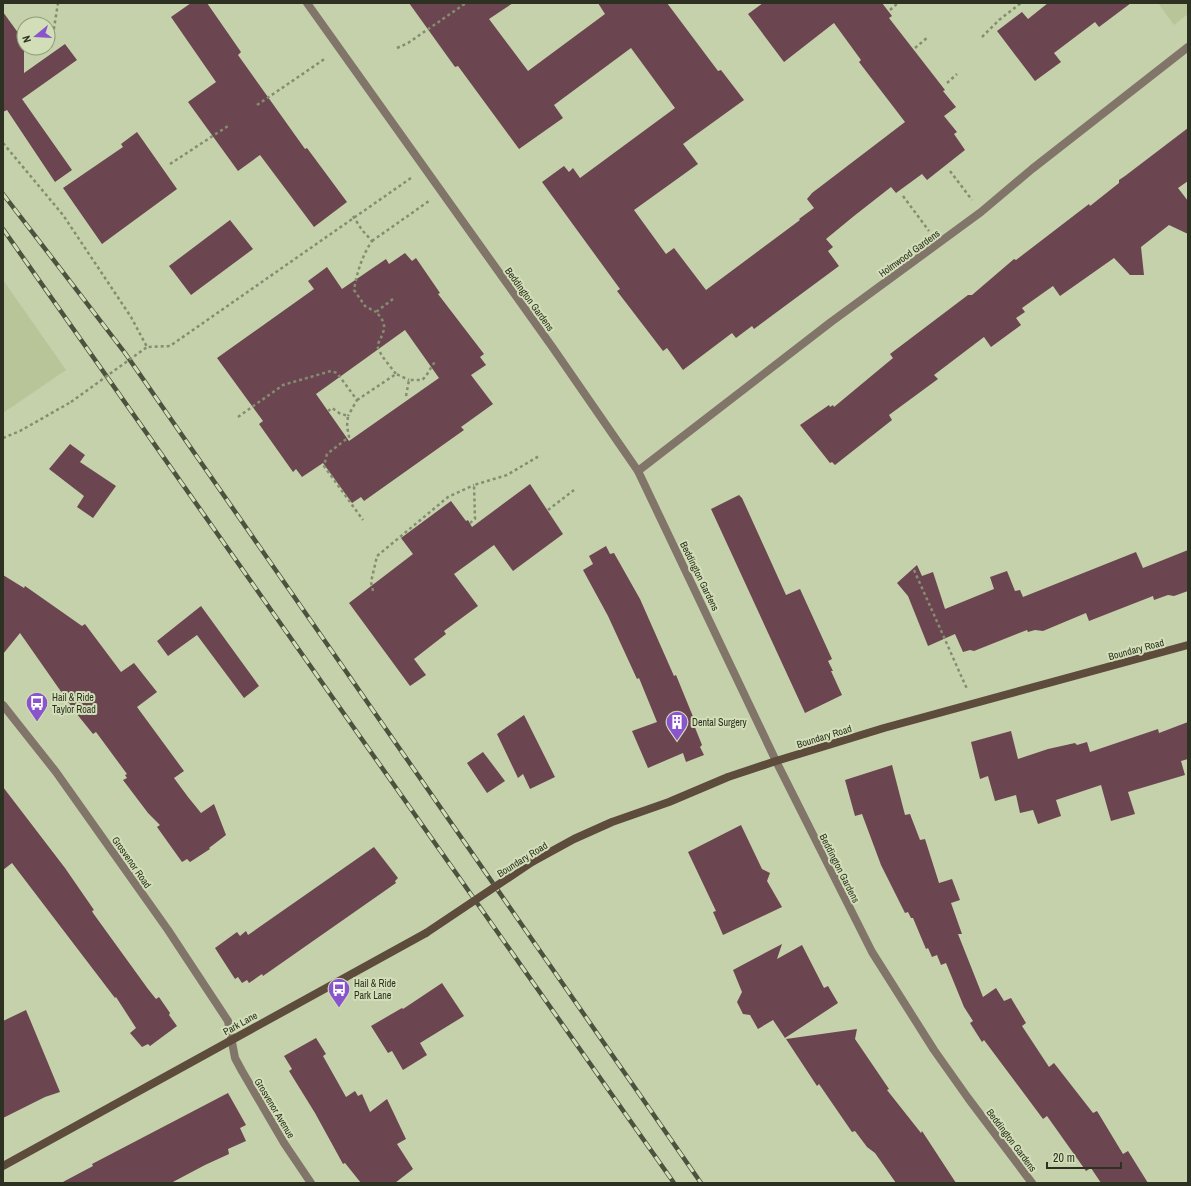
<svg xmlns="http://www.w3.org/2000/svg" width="1191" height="1186" viewBox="0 0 1191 1186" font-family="'Archivo Narrow',sans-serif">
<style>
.built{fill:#b8c599}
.building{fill:#6b4650;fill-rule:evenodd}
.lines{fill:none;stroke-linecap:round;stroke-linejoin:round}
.path{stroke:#858d71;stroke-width:2.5;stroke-dasharray:3 3;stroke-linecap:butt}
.minor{stroke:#817469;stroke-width:8}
.secondary{stroke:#5d4b3b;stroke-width:8}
.rail-casing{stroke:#4d523f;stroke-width:4.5}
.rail{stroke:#d2deb7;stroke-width:3;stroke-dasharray:9;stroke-linecap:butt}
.path-bridge{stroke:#858d71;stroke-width:2.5;stroke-dasharray:3 3;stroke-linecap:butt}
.secondary-bridge{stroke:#5d4b3b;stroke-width:8}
.labels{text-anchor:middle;stroke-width:4;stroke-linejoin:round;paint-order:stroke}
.street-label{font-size:10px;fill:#2d3122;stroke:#d2deb7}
.poi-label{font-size:10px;fill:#2d3122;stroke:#d2deb7;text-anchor:start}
</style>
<rect width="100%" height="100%" fill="#c5d1ab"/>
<g class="built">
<polygon points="1158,3 1188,3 1188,14 1174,25"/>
<polygon points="3,280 66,370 3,413"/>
</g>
<g class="building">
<polygon points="191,3 207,3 241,52 238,55 305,149 307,148 347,202 314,227 260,155 238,171 188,102 216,82 171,17"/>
<polygon points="409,3 513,3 489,19 528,71 605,14 598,3 667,3 718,71 721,70 744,100 683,144 698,164 634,210 666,254 674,248 706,290 800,220 799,219 814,208 807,199 812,193 905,122 859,62 861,60 834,23 784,62 748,14 763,3 882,3 892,16 889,18 945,90 943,91 956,107 944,116 957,132 954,134 965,150 927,180 922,174 896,193 891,187 854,216 826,239 833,247 828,251 839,266 754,329 752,326 736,338 732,333 683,370 667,348 663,351 617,291 620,289 542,182 564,166 569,172 573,168 580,178 675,108 631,48 554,105 563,118 519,149 458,66 455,67"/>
<polygon points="1048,3 1131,3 1099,27 1095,22 1054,53 1061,62 1035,81 997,31 1022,12 1028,19"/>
<polygon points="3,12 24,41 24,73 65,44 77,60 22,99 72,170 55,182 7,110 3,112"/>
<polygon points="1188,128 1188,181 1178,188 1188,201 1188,234 1169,225 1141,247 1144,275 1130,275 1114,258 1060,296 1053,286 1022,308 1025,312 1016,318 1021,325 991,347 984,337 934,375 938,379 889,415 892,420 835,465 832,462 830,463 800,425 829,405 830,407 833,405 834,407 893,358 890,354 968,295 972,295 1014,259 1016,260 1089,204 1090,206 1119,183 1119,180 1125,176"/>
<polygon points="137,132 177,189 102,244 63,188 123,147 121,144"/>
<polygon points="230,220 253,249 191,295 169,266"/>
<path d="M 405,253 L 412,261 L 416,258 L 440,293 L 438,294 L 484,354 L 480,357 L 486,365 L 471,375 L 493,404 L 461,427 L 464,430 L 364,501 L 361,497 L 352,503 L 323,463 L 302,477 L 296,469 L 293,472 L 259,424 L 263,421 L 217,358 L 314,289 L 308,281 L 327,267 L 342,289 L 386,259 L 389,264 ZM 405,330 L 439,378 L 349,441 L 316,394 Z"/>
<polygon points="70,444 85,455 80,462 116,486 93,518 77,507 84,496 49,469"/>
<polygon points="530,484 563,534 513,571 494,545 454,574 478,606 444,631 446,634 414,659 426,675 410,686 349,603 413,554 401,538 451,501 466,521 468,520 472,527"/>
<polygon points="739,495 742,498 786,595 800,589 832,659 828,661 833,671 831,671 842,695 805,713 711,509"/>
<polygon points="606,546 610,554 614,553 640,599 674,676 676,675 694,719 692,720 702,745 700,747 704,755 686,762 683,753 648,768 632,731 657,722 639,678 637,679 608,616 583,570 593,564 589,556"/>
<polygon points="1188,550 1188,591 1174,596 1168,595 1154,600 1153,596 1089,621 1086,613 1043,631 1035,630 1028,632 1027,630 974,651 970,650 963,652 955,634 928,646 908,596 897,583 917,565 922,576 933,572 945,609 994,589 990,577 1007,571 1015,591 1020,590 1023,597 1136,552 1143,568"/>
<polygon points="3,575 24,588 25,586 82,626 85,624 121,672 134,663 157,692 137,707 184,771 174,778 188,797 201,813 214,804 226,835 209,848 210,849 190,862 187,859 182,862 157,827 160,825 148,813 123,780 127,778 125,775 127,774 96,732 93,734 76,713 20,633 3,654"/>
<polygon points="201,606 259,686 244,698 197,635 168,656 157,641"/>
<polygon points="524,715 555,777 530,789 523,774 518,778 497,734"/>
<polygon points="1188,722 1188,759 1181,761 1185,775 1128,792 1135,814 1111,821 1101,785 1056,800 1061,816 1038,824 1033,810 1020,813 1016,795 995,801 988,776 980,779 971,742 1011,731 1018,759 1048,749 1075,743 1077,745 1087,742 1090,752 1158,729 1159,733"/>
<polygon points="483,752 505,781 487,793 467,763"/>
<polygon points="892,765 905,815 910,814 920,840 925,839 939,883 952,879 960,900 951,903 962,934 958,934 983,997 996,988 1004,1001 1011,998 1026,1023 1022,1026 1049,1067 1054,1063 1093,1113 1097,1111 1123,1154 1128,1151 1148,1183 1101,1183 1091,1168 1086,1171 1047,1116 1043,1119 984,1040 982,1042 970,1023 973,1021 964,1007 946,963 941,965 937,955 932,957 928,948 926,949 913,918 911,918 908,912 905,913 881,865 862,814 855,816 845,780"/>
<polygon points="3,787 65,868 94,910 92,911 93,913 148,989 156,999 159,997 170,1013 169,1015 177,1026 150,1046 148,1044 142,1047 130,1033 136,1028 116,997 115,998 12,863 3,870"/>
<polygon points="741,825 762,869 770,873 767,881 782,907 723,935 713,912 716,911 688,852"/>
<polygon points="374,847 398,878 395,881 396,883 263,976 262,974 249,983 247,980 242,983 238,977 235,979 215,948 237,932 240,936 246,931 248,935"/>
<polygon points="782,944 777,959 802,945 824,988 828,986 838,1003 785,1038 773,1020 758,1029 750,1015 743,1014 737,1002 742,992 733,970"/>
<polygon points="442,983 464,1016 420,1043 427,1055 403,1070 392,1051 388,1053 371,1026 402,1008 403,1009"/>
<polygon points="26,1010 60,1092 45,1097 3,1118 3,1021"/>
<polygon points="857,1029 855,1039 889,1089 887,1090 921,1133 922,1131 956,1183 896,1183 875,1153 867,1147 855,1131 852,1132 819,1084 817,1086 786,1039"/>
<polygon points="316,1038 326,1054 323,1056 346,1097 355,1091 358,1096 362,1094 370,1112 387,1099 406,1139 397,1144 413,1169 395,1183 361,1183 345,1163 343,1164 315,1113 289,1071 292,1069 284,1056"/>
<polygon points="228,1093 246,1125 240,1128 246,1141 228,1149 229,1154 205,1165 171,1183 61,1183 93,1166 92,1164"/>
</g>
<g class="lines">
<g class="path">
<polyline points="890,10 898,3"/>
<polyline points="982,37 999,20 1021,3"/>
<polyline points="51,47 58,3"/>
<polyline points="397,48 408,43 466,3"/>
<polyline points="915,48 928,37"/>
<polyline points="947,83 957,74"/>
<polyline points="257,105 326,58"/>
<polyline points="3,143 63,215 131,317 147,347 170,346 411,178"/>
<polyline points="170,164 228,126"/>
<polyline points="950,171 972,200"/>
<polyline points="903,196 929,231"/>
<path d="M 353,216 L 362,230 L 372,241 C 362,256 357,272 354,290 L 365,306 L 376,312"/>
<polyline points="372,241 429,201"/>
<path d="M 393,299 L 376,312 C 389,325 384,331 377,346 L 382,356 L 396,374"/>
<path d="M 406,396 L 409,380 L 422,380 C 429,374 430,367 436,361"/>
<polyline points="357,400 396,374 409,380"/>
<polyline points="328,411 332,408 339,413 348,416 347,426 349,437 327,454 324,466 363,520"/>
<polyline points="238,417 283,385 331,371 337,373 357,400 348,416"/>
<polyline points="3,438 20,431 71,402"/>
<polyline points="548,510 574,490"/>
<polyline points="470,523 475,519 474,485 507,475 539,456"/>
<polyline points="914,570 967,689"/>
<polyline points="373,591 371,582 377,556 448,497 474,485"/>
</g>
<g class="minor">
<polyline points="307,3 553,348 638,471 776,761 872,952 934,1050 968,1098 1032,1183"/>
<polyline points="638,471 831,322 981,212 1032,169 1188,47"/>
<polyline points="3,705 56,772 168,930 228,1021 235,1058 242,1071 284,1143 311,1183"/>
</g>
<g class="secondary">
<polyline points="532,862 574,839 612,822 669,802 728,777 776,761 884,728 1188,645"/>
<polyline points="3,1166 426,933"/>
</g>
<g class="rail-casing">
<g id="rail">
<polyline points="3,194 125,353 701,1183"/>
<polyline points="3,229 674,1183"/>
</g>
</g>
<use href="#rail" class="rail"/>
<polyline class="path-bridge" points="71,402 147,347"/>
<polyline class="secondary-bridge" points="426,933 532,862"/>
</g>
<defs>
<g id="bus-pin" transform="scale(1.15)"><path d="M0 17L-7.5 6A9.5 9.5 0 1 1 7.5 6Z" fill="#8a54cc" stroke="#d2deb7"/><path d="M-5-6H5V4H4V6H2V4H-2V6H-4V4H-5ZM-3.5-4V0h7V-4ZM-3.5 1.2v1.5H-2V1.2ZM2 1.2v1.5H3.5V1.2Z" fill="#fff"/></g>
<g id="building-pin" transform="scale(1.15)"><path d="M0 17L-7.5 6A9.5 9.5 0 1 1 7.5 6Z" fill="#8a54cc" stroke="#d2deb7"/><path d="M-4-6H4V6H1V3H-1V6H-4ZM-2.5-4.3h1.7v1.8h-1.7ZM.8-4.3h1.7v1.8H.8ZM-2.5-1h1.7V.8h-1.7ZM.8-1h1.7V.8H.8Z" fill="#fff"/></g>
</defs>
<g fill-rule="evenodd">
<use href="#bus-pin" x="37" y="703"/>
<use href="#building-pin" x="677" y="722"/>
<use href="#bus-pin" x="339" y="989"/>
</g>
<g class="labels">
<g class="street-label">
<text transform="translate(909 253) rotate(-36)" y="4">Holmwood Gardens</text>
<text transform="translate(530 299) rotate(54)" y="4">Beddington Gardens</text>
<text transform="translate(700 576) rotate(64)" y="4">Beddington Gardens</text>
<text transform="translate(1136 649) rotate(-15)" y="4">Boundary Road</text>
<text transform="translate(824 736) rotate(-17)" y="4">Boundary Road</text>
<text transform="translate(522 859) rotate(-32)" y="4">Boundary Road</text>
<text transform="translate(132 862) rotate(55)" y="4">Grosvenor Road</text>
<text transform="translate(840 868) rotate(63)" y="4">Beddington Gardens</text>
<text transform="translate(240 1023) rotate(-29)" y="4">Park Lane</text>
<text transform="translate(275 1108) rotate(59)" y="4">Grosvenor Avenue</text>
<text transform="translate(1012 1140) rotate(53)" y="4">Beddington Gardens</text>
</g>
<g class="poi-label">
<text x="52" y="701">Hail &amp; Ride<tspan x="52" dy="12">Taylor Road</tspan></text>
<text x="692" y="726">Dental Surgery</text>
<text x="354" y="987">Hail &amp; Ride<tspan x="354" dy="12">Park Lane</tspan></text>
</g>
</g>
<rect width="1191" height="1186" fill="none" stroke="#2d3122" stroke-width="8"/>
<g transform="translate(36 36) rotate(252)"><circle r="19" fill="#d2deb7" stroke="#90997b"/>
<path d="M0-3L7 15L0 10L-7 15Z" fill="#8a54cc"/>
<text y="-6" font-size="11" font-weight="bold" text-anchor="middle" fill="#2d3122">N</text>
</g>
<path d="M1047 1162v6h74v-6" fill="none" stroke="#2d3122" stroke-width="2"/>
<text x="1053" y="1162" font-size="12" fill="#2d3122" stroke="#d2deb7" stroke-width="3" paint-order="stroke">20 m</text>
</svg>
